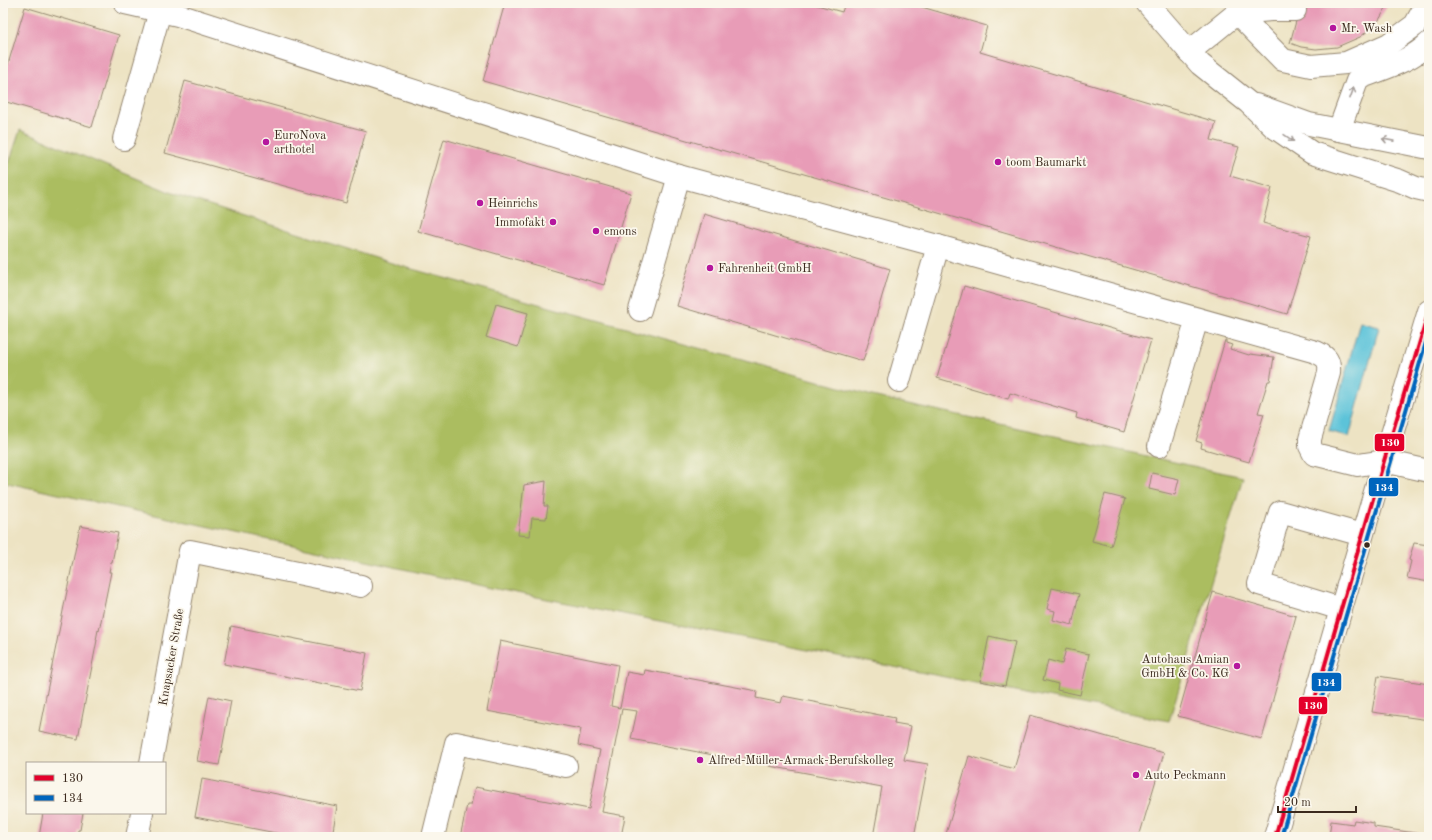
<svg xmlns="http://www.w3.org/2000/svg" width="1432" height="840" viewBox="0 0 1432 840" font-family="'Old Standard TT',serif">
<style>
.green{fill:#abbd60;stroke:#73743f}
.water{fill:#5cc3d9;stroke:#4c767c}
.building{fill:#e89cb7}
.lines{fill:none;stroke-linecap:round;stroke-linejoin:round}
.minor-casing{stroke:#948670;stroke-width:24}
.major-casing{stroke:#948670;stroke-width:24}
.minor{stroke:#fff;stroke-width:22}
.major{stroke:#fff;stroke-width:22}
.bus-1-casing{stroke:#fbf7ec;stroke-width:7}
.bus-2-casing{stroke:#fbf7ec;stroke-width:7}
.bus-1{stroke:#e4002b;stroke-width:4}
.bus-2{stroke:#0065bd;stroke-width:4}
.oneway{stroke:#a79f9a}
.poi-dot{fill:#b5179e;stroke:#fbf7ec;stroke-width:1.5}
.bus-dot{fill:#3b2a1e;stroke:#fbf7ec;stroke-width:1.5}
.labels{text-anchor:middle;stroke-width:3.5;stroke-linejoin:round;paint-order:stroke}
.poi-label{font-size:12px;fill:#3b2a1e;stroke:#fbf7ec;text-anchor:start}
.street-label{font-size:12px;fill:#3b2a1e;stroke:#fbf7ec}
.line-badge{stroke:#fbf7ec;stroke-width:1.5}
.badge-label{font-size:11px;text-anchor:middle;font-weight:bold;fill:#fff}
</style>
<rect width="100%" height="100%" fill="#fbf7ec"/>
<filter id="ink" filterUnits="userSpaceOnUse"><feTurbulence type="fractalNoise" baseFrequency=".025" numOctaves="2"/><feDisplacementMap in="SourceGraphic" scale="8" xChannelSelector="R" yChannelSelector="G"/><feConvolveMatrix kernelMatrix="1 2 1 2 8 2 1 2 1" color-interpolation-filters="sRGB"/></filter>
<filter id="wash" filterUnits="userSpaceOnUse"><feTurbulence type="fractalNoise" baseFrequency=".012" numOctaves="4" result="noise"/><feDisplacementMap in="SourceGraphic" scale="16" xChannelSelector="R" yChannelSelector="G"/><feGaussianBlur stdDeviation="0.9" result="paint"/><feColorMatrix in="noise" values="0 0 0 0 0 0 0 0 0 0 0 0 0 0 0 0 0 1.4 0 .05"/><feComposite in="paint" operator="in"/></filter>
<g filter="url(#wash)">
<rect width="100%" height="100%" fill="#ede3c3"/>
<polygon class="green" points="20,130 172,193 401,266 876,397 1243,477 1169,721 486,587 3,482 3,181"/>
<polygon class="water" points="1360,322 1379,327 1349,437 1329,431"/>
<g id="blocks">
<g class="building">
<polygon points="505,3 810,3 842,12 845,3 908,3 987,26 980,52 1216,122 1211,140 1239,147 1230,176 1272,188 1263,223 1311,236 1287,314 483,81"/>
<polygon points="1301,3 1389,3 1379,20 1369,30 1360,37 1337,47 1316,49 1301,47 1290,43"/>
<polygon points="25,7 119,35 92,127 3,101 3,81"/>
<polygon points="185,81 366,131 346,203 165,153"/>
<polygon points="444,139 631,193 604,285 418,231"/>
<polygon points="704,214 890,269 863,361 677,306"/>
<polygon points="964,286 1151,340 1124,432 1076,418 1077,413 1010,393 1008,399 937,378"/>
<polygon points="496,304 528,313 518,347 486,337"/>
<polygon points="1225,340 1226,340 1226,343 1232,345 1230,349 1249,355 1250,354 1274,357 1270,381 1268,381 1258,413 1264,414 1249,462 1201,448 1202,443 1196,441"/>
<polygon points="1152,473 1179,479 1175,495 1149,489"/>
<polygon points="546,481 544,506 548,506 546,519 532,518 530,536 518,535 524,485"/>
<polygon points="1105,494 1125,499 1111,546 1092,541"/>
<polygon points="80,526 118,533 112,562 111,562 109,572 111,572 99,631 98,630 96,640 97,640 78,739 39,731"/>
<polygon points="1414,543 1429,545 1429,582 1407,578 1411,561 1409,560"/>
<polygon points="1052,588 1079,594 1072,625 1053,620 1055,611 1047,609"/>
<polygon points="1213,592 1296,616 1262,739 1178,716"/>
<polygon points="231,626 367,653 360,691 224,664"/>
<polygon points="989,636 1015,642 1005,686 980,681"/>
<polygon points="500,641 618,665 611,706 620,708 627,672 644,675 645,670 757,691 756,698 781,703 783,696 895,718 894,723 911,726 904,760 928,764 914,837 873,837 882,787 769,766 770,758 746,754 744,761 631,739 637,711 622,709 602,812 625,816 621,837 460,837 467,805 471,805 475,787 589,809 600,750 578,745 581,729 487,711"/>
<polygon points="1066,649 1089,654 1080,695 1057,690 1058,684 1043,680 1048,660 1062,664"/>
<polygon points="1378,676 1429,684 1429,720 1372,712"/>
<polygon points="209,696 231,701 219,765 197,761"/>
<polygon points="1030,715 1164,753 1139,837 957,837 946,834 969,756 1014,769"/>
<polygon points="202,779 337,806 332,837 296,837 195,817"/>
<polygon points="43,813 83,813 80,830 78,830 77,837 39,837"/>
<polygon points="1354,820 1374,823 1374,827 1429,835 1429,837 1329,837 1331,821 1353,824"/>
</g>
</g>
</g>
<g filter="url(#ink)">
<use href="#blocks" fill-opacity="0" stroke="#948670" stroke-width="1"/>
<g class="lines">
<g class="minor-casing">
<g id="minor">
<path d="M 125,3 L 178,15 L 679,176 L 938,246 L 1316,352 C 1327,357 1330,361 1329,373 L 1310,439 L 1310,446 L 1314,454 L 1358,465 L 1384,461 L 1429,471"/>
<polyline points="1147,3 1200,64 1249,103 1274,127 1312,153 1400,181 1416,188 1429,191"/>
<polyline points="1237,13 1271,10 1295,10"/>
<polyline points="1189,52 1237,13 1283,60 1311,66 1346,63 1389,44 1415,25 1427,3"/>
<polyline points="1256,105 1309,124 1429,148"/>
<path d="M 1339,130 L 1357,81 L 1362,77 C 1385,68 1411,61 1429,43"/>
<polyline points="124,139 160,11"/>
<polyline points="640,310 679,176"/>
<polyline points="899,381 938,246"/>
<polyline points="1159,446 1197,319"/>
<polyline points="1341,609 1259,584 1280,512 1362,535"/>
<polyline points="151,763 190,551 361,586"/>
<polyline points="137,837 142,813"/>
<polyline points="433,837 456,743 566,766"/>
</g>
</g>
<g class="major-casing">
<polyline id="major" points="1275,837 1384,461 1429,311"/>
</g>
<use href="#minor" class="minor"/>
<use href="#major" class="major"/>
<g class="bus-1-casing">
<polyline id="bus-1" points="1275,837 1384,461 1429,311"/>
</g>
<g class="bus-2-casing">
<polyline id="bus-2" points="1281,837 1429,332"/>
</g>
<use href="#bus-1" class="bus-1"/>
<use href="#bus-2" class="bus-2"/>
</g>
<defs><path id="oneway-shaft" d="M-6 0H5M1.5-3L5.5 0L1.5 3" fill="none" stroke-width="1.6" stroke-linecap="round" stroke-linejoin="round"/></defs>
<g class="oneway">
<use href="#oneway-shaft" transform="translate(1352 93) rotate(-70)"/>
<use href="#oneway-shaft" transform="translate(1289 138) rotate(35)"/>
<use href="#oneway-shaft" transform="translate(1388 140) rotate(-169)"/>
</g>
</g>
<g class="poi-dot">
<circle cx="1333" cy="28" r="4"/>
<circle cx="266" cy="142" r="4"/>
<circle cx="998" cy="162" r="4"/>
<circle cx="480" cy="203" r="4"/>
<circle cx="553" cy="222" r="4"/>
<circle cx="596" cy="231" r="4"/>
<circle cx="710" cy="268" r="4"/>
<circle cx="1237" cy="666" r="4"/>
<circle cx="700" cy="760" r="4"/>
<circle cx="1136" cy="775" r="4"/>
</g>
<circle class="bus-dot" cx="1367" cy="545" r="3.5"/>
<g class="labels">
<g class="poi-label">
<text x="1341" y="32">Mr. Wash</text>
<text x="274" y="139">EuroNova<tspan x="274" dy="14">arthotel</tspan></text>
<text x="1006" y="166">toom Baumarkt</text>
<text x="488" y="207">Heinrichs</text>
<text x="545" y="226" text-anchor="end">Immofakt</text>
<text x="604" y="235">emons</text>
<text x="718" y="272">Fahrenheit GmbH</text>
<text x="1229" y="663" text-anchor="end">Autohaus Amian<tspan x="1229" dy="14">GmbH &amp; Co. KG</tspan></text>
<text x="708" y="764">Alfred-Müller-Armack-Berufskolleg</text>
<text x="1144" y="779">Auto Peckmann</text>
</g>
<g class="street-label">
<text transform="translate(171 657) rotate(-80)" y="4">Knapsacker Straße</text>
</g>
</g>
<g class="line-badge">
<rect x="1374" y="433" width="31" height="19" rx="4" fill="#e4002b"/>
<rect x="1368" y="477" width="31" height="20" rx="4" fill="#0065bd"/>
<rect x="1311" y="672" width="31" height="20" rx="4" fill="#0065bd"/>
<rect x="1298" y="696" width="30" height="19" rx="4" fill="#e4002b"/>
</g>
<g class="badge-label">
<text x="1390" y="446">130</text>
<text x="1384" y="491">134</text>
<text x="1326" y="686">134</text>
<text x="1313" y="709">130</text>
</g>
<rect width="1432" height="840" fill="none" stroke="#fbf7ec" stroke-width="16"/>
<rect x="26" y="762" width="140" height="52" fill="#fbf7ec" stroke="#aea59a"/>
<rect x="34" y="775" width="20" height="6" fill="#e4002b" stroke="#aea59a"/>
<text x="62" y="782" font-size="12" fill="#3b2a1e">130</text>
<rect x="34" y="795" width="20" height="6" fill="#0065bd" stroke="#aea59a"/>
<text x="62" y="802" font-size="12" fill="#3b2a1e">134</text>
<path d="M1278 806v6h78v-6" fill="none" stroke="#3b2a1e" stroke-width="2"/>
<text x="1284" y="806" font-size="12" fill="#3b2a1e" stroke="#fbf7ec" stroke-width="3" paint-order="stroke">20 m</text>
</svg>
